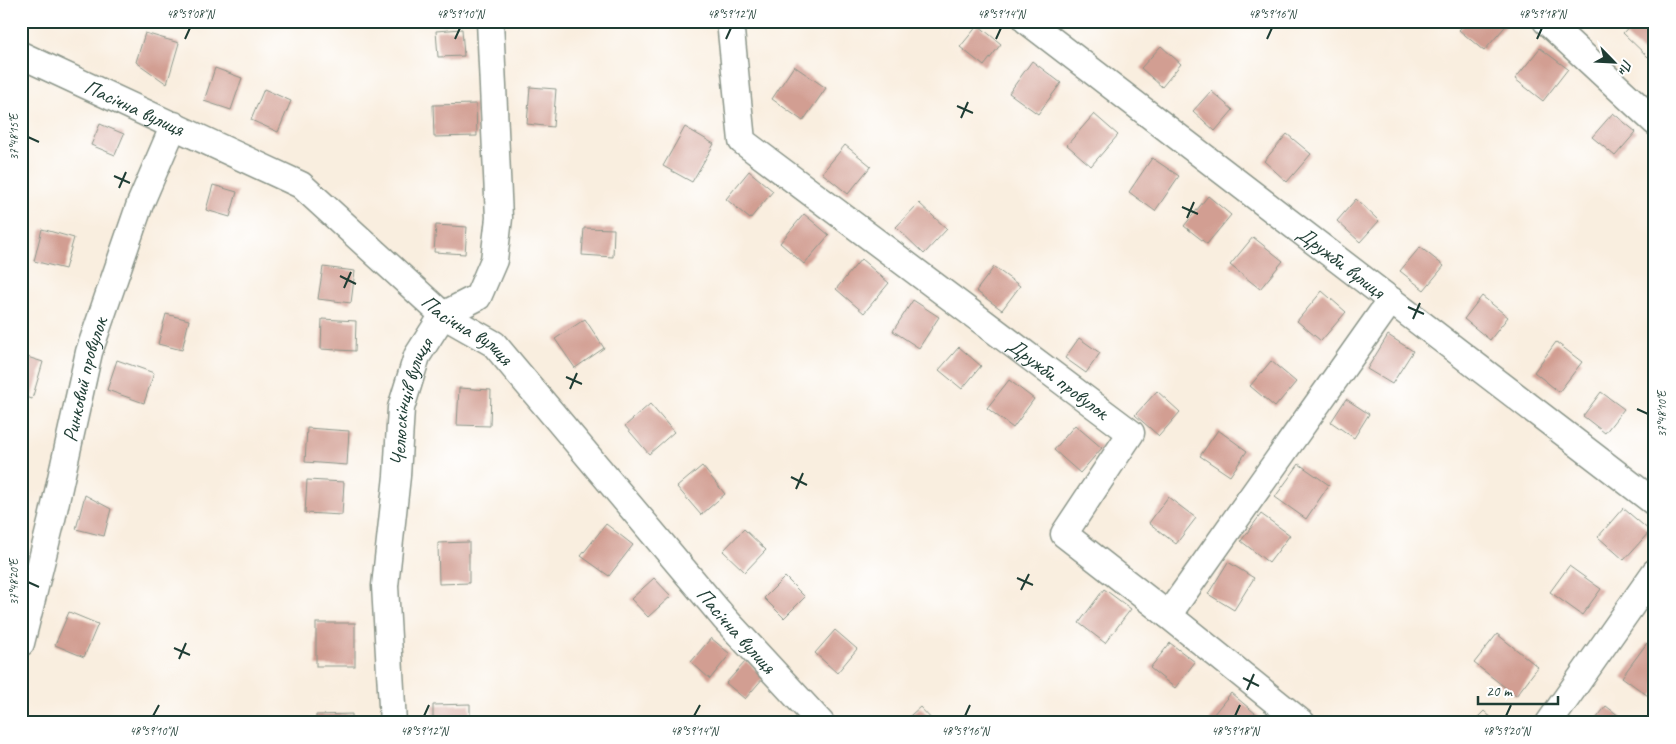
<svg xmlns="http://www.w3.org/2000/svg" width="1676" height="744" viewBox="0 0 1676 744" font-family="Caveat,sans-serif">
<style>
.building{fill:#d29e92}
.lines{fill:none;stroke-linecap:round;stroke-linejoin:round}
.minor-casing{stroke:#8c968a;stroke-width:29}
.minor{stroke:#fff;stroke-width:26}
.ticks{fill:none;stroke:#1f3d34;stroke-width:2}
.labels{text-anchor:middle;stroke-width:4;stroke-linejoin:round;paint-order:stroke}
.street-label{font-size:21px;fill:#1f3d34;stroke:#fff}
.neatline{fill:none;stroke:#1f3d34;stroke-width:2}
.ticks-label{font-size:12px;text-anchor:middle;fill:#1f3d34}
</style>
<rect width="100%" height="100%" fill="#fff"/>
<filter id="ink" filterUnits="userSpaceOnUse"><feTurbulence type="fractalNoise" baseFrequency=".02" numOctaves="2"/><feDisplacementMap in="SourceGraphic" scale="10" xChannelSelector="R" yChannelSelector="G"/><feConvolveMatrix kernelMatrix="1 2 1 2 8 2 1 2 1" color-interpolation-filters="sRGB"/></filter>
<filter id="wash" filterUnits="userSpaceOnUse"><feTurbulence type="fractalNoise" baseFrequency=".0096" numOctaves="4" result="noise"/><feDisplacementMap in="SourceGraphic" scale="20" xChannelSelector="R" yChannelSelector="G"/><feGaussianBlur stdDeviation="1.12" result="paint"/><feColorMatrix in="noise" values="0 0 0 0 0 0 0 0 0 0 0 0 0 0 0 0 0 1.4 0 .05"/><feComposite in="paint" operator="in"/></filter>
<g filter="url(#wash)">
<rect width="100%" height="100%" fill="#f9eedf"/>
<g id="blocks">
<g class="building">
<polygon points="1467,21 1510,21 1484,51 1459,30"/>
<polygon points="1634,21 1655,21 1655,51 1648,57 1623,33"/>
<polygon points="978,25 1001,44 984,66 960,47"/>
<polygon points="462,29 464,56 438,57 436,31"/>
<polygon points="145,33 179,43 167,84 136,62"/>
<polygon points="1161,46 1181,64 1162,87 1141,68"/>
<polygon points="1540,48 1568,69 1543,101 1515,79"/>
<polygon points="1032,61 1061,83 1038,114 1009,93"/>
<polygon points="794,66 826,88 803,121 772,99"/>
<polygon points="215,68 242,78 231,110 204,101"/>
<polygon points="530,87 556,89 553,127 527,124"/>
<polygon points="264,89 291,101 278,132 251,120"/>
<polygon points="1211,91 1233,110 1215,131 1193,111"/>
<polygon points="476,104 477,136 434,137 433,105"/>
<polygon points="1613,113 1636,132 1615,156 1592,137"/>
<polygon points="1094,114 1118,135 1091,166 1067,145"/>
<polygon points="100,124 124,134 115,155 91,145"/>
<polygon points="685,127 714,144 692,182 663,166"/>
<polygon points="1287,134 1311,154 1287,182 1264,161"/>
<polygon points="845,145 871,166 848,194 822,173"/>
<polygon points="1152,158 1179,176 1155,211 1129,192"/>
<polygon points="749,171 773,191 750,219 726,199"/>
<polygon points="213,185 237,192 230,217 206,210"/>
<polygon points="1208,196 1231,215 1207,244 1184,226"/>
<polygon points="1356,199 1379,221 1360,242 1337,221"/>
<polygon points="919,203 947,229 924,254 896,227"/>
<polygon points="804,214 829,235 804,264 780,243"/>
<polygon points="436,225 467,227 465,254 434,252"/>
<polygon points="584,228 614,229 613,257 582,255"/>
<polygon points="42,229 74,238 65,269 34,261"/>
<polygon points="1253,237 1283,261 1260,289 1230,265"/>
<polygon points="1420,247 1444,266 1424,290 1400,271"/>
<polygon points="861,259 889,283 864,313 836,289"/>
<polygon points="323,267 355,271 351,303 318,299"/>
<polygon points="994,267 1020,286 1002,310 976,291"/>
<polygon points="1322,291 1346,312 1321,341 1297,321"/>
<polygon points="1482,296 1508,317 1490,340 1464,319"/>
<polygon points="913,300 939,317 919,348 893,331"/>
<polygon points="166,314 189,320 182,350 158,344"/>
<polygon points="322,319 356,321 355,351 321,349"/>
<polygon points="585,319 604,348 575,368 555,339"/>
<polygon points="1388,335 1413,351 1392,384 1367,369"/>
<polygon points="1079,338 1100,353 1086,373 1065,358"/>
<polygon points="1556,342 1582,362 1559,392 1534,372"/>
<polygon points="959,347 981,366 962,389 939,370"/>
<polygon points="21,355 43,362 32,399 21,395"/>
<polygon points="117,360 154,373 144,403 107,390"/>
<polygon points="1271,361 1296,382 1275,407 1250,386"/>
<polygon points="1009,380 1034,399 1013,428 987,408"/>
<polygon points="459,388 491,390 490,426 457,425"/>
<polygon points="1157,391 1180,412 1159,436 1135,415"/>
<polygon points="1601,392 1624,409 1605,433 1583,416"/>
<polygon points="1346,399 1369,414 1354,438 1331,422"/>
<polygon points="650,404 674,432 649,454 625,426"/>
<polygon points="1075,425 1102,448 1080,473 1054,450"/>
<polygon points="307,428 349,431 347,465 305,462"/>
<polygon points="1218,430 1247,451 1230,476 1200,456"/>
<polygon points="1299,464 1329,485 1306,519 1275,497"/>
<polygon points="702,466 725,494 701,515 677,487"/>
<polygon points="307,480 344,482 342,515 305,513"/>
<polygon points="85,495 111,509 104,536 76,529"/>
<polygon points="1168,497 1196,518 1176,544 1149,523"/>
<polygon points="1623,508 1650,531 1624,560 1598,537"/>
<polygon points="1261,514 1290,535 1269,563 1241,541"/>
<polygon points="606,524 633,545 609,576 581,556"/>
<polygon points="744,529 766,550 745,572 723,551"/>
<polygon points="469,542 469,583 439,584 438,543"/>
<polygon points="1228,562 1254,578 1234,610 1208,594"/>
<polygon points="1569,566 1601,589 1582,615 1550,592"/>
<polygon points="785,577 805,597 784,618 764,598"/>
<polygon points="654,578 671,596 648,617 631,599"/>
<polygon points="1104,589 1131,609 1105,643 1079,623"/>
<polygon points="69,612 98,624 84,657 55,645"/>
<rect x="316" y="623" width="39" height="43"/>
<polygon points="835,630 857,649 837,673 815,653"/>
<polygon points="1497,634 1538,667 1516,696 1474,663"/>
<polygon points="711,638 730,654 710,679 691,662"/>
<polygon points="1170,643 1195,662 1175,688 1150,668"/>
<polygon points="1647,643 1655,649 1655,693 1651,698 1622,677"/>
<polygon points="746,661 764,677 745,699 726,683"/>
<polygon points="1231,693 1262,719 1258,723 1212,723 1209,720"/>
<polygon points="470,704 470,723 433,723 433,705"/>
<polygon points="1606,706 1628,723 1593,723"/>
<polygon points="920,707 935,723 902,723"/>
<polygon points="1484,711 1497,723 1472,723"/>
<polygon points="352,714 352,723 316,723 316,715"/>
</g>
</g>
</g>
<g filter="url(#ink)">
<use href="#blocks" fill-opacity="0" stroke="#8c968a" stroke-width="1"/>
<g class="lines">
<g class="minor-casing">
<g id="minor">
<path id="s1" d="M 730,21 L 742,141 L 1131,433 L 1064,534 L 1168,615 L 1302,723"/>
<path id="s2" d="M 1027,21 L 1655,503"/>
<polyline points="1546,21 1655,122"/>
<path id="s3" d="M 21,55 L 301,185 L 443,315 L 494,344 L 725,619 L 821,723"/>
<polyline points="1168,615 1391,300"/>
<path id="s4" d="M 21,643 L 52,519 L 89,352 L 140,204 L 174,125"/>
<path id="s5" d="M 393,723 L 385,586 L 397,476 L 401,408 L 417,356 L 443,315 L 478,297 L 494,260 L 499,218 L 490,21"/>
<polyline points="1549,723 1655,572"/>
</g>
</g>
<use href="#minor" class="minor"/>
</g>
</g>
<path class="ticks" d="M 185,39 L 190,28M 455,39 L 460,28M 726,39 L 731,28M 996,39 L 1001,28M 1267,39 L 1272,28M 1537,39 L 1542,28M 957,106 L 973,113M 961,118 L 968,102M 28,137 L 39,142M 114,176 L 130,183M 119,188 L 126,172M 1182,207 L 1198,214M 1187,218 L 1194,202M 340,276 L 356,284M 344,288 L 351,272M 1408,307 L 1424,314M 1413,319 L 1420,303M 566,377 L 582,384M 570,389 L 577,373M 1637,409 L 1648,414M 791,477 L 807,485M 796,489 L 803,473M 1017,578 L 1033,585M 28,582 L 39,587M 1021,590 L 1029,574M 174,648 L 190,655M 179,659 L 186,643M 1243,678 L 1259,686M 1247,690 L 1254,674M 153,716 L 159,705M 424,716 L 429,705M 694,716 L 700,705M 965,716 L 970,705M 1235,716 L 1240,705M 1506,716 L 1511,705"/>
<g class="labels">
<g class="street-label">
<text dy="7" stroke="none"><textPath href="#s3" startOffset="125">Пасічна вулиця</textPath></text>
<text dy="7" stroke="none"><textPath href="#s2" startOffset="396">Дружби вулиця</textPath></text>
<text dy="7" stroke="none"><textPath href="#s3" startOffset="530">Пасічна вулиця</textPath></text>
<text dy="7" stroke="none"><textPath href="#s1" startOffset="516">Дружби провулок</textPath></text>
<text dy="7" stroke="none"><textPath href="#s4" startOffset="271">Ринковий провулок</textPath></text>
<text dy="7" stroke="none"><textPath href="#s5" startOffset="324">Челюскінців вулиця</textPath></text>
<text dy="7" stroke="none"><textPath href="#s3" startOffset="935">Пасічна вулиця</textPath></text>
</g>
</g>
<rect width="1676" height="744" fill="none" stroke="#fff" stroke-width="55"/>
<g transform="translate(1614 62) rotate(114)" stroke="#ffffff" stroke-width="4" paint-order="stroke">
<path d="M0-4L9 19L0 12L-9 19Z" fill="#1f3d34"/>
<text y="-8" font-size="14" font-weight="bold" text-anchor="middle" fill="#1f3d34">Пн</text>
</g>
<path d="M1478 696v8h80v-8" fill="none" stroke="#1f3d34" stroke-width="2.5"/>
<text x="1486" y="696" font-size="15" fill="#1f3d34" stroke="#ffffff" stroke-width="4" paint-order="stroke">20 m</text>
<rect x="28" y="28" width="1620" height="688" class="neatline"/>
<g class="ticks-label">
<text x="190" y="18">48°59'08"N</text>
<text x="460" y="18">48°59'10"N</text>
<text x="731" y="18">48°59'12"N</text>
<text x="1001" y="18">48°59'14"N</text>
<text x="1272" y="18">48°59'16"N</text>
<text x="1542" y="18">48°59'18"N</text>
<text transform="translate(14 137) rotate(-90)" y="4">37°48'15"E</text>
<text transform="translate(1662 414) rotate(-90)" y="4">37°48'10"E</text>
<text transform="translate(14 582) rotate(-90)" y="4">37°48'20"E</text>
<text x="153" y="735">48°59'10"N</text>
<text x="424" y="735">48°59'12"N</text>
<text x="694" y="735">48°59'14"N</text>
<text x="965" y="735">48°59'16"N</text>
<text x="1235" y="735">48°59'18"N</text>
<text x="1506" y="735">48°59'20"N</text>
</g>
</svg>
